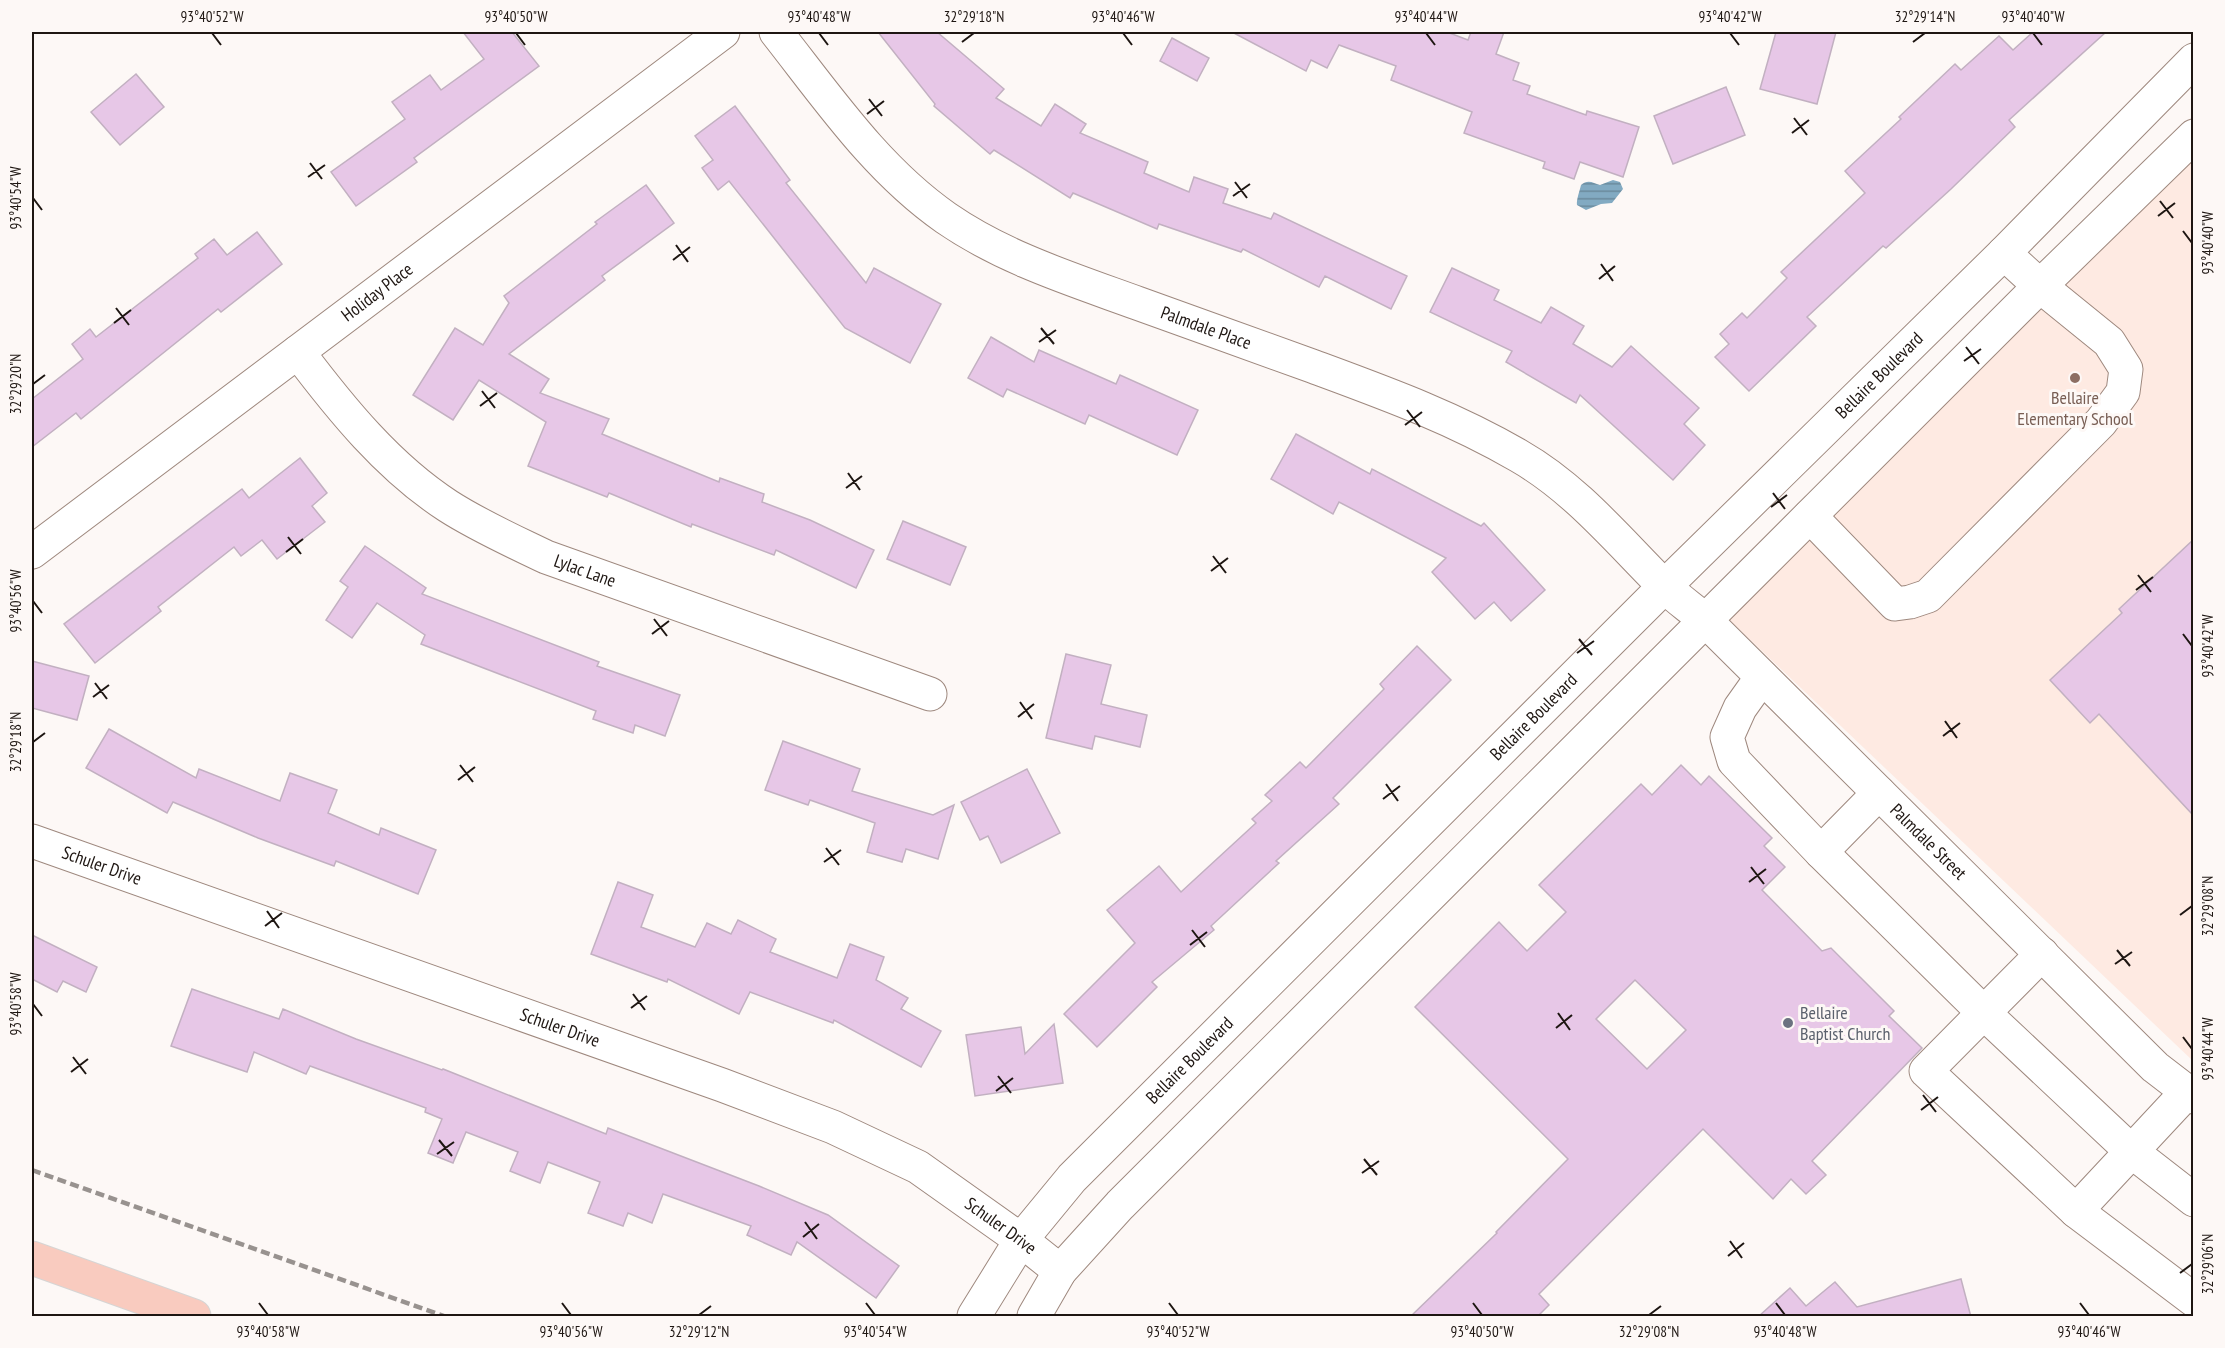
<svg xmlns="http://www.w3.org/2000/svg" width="2225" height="1348" viewBox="0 0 2225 1348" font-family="'PT Sans Narrow',sans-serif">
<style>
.built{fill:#feeae2}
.water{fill:url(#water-rules)}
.building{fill:#e7c7e7;stroke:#c2b0c1;stroke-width:1.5;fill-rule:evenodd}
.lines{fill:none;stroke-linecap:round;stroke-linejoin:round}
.minor-casing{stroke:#9e887e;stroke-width:35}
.major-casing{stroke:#d6d5d4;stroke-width:35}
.minor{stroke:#fff;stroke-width:33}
.major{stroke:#f9cbbf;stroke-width:33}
.rail{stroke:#98928f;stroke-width:4.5;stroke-dasharray:9 4.5;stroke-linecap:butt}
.ticks{fill:none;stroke:#1e1612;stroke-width:2}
.education-dot{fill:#8d6e63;stroke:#fdf8f6;stroke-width:2}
.worship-dot{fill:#6b7280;stroke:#fdf8f6;stroke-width:2}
.labels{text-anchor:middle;stroke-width:6;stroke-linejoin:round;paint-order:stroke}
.street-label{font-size:18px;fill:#1e1612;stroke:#fdf8f6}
.education-label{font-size:18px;fill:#785e54;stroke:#fdf8f6}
.worship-label{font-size:18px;fill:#5b616d;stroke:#fdf8f6;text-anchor:start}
.neatline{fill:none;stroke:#1e1612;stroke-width:2}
.ticks-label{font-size:15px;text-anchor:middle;fill:#1e1612}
</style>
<defs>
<pattern id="water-rules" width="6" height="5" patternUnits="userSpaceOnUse" patternTransform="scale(1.5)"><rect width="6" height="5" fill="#82aac2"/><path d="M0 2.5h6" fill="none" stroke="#6a899c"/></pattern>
</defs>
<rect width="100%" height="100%" fill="#fdf8f6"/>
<polygon class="built" points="2193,144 2193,1061 1722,613"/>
<path class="water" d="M 1613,180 L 1620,182 L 1623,189 L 1612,203 L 1601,204 L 1586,210 L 1577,205 C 1576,200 1580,190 1581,185 C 1588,179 1593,183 1600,185 Z"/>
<g class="building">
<polygon points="463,32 512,32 539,66 414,158 417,162 356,206 331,172 405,119 392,102 430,75 441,90 484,59"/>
<polygon points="878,32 937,32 1004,89 996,98 1041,126 1055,104 1086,124 1080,133 1148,162 1144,173 1189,192 1194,177 1228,189 1223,203 1271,219 1274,213 1407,276 1391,309 1325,276 1319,287 1243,249 1241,252 1159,224 1157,229 1073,193 1070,198 994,150 990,154 934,106 935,104"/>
<polygon points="1232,32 1447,32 1468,40 1471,32 1504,32 1496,54 1519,63 1513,80 1530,86 1527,94 1586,115 1587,111 1639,127 1623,177 1580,162 1574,179 1543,168 1545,162 1464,133 1472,112 1391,80 1396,66 1339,45 1327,68 1311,60 1306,71"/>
<polygon points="1776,32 1836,32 1817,104 1760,89"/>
<polygon points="2033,32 2106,32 2009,120 2015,127 1951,189 1886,248 1883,246 1807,317 1816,326 1749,391 1715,357 1729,344 1720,334 1742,313 1747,318 1787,278 1781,272 1865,193 1845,171 1901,119 1899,117 1955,64 1961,70 1999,36 2013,50"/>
<polygon points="1172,38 1209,58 1197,81 1160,61"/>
<polygon points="136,74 164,107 120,145 91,112"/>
<polygon points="1726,87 1745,135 1673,164 1654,116"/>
<polygon points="735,106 790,180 786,183 866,283 874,268 941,304 910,363 845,328 729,181 718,190 702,168 713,160 695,136"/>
<polygon points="646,185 674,223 602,276 605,280 509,354 549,379 540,393 609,419 602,434 719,482 720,478 764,494 762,502 810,520 874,550 856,588 776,550 774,555 692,524 691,527 609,493 607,497 528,466 546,422 479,380 453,420 413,395 455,328 483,345 509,303 504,296 597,224 595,222"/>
<polygon points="257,232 282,264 221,312 218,309 81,419 76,413 32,447 32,399 83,359 72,344 90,329 96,337 198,258 195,254 214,239 227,255"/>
<polygon points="1452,268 1499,290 1494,300 1541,323 1551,307 1584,326 1573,344 1612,367 1631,346 1699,408 1684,424 1705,445 1673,480 1580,395 1576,403 1506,362 1512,351 1430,312"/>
<polygon points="991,337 1034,362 1039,350 1116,384 1120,375 1198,410 1177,455 1089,415 1085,424 1007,389 1003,397 968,378"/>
<polygon points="1296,434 1370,474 1372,469 1481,526 1484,523 1545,590 1511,621 1494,602 1475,619 1432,572 1446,558 1339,502 1333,514 1271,479"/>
<polygon points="300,458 327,493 312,506 325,522 277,559 262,540 241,556 234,547 158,607 161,611 95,663 64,624 242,489 249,498"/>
<polygon points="903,521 966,547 950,585 887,559"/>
<polygon points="2193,540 2193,815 2099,714 2090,723 2050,680 2122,613 2119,609"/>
<polygon points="365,546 426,588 422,594 599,662 597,666 680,695 665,736 635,725 633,733 593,719 596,711 421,644 425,635 377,603 352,638 326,620 348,587 340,581"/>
<polygon points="1417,646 1451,680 1333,798 1339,804 1276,861 1279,863 1211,926 1214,930 1152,982 1157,987 1097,1047 1064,1014 1135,943 1107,910 1159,866 1181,892 1256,823 1252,819 1272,801 1265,795 1300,762 1306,768 1384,689 1380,684"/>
<polygon points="1066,654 1111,665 1101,704 1147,715 1140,747 1095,736 1092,749 1046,738"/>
<polygon points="32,661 89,676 77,720 32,708"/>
<polygon points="109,729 196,778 199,769 280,801 290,773 337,790 328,813 379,835 381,828 436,850 418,894 336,861 334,866 258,838 173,802 167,813 86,768"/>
<polygon points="783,741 860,769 852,791 933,815 954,805 938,859 906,849 902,862 867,852 875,823 810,800 808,805 765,790"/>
<path d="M 1681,765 L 1701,785 L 1709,776 L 1772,838 L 1764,846 L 1785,867 L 1762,890 L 1822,951 L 1831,948 L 1894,1011 L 1889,1016 L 1922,1048 L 1812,1161 L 1826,1175 L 1806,1194 L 1791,1179 L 1773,1199 L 1703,1129 L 1539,1294 L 1549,1305 L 1537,1317 L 1410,1317 L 1497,1233 L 1496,1232 L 1568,1159 L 1415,1007 L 1499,922 L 1527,951 L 1566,912 L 1539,885 L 1641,784 L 1652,795 ZM 1635,980 L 1686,1030 L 1647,1069 L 1596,1019 Z"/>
<polygon points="1027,769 1060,833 1001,863 988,836 980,840 961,802"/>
<polygon points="618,882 653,895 641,927 695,947 707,923 731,934 738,920 776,939 770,952 837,978 850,944 884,957 876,980 908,998 901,1009 941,1031 921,1067 834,1020 833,1023 750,992 739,1014 668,979 667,982 591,954"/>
<polygon points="32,935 97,967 86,992 63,981 57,992 32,979"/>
<polygon points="192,989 279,1019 283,1009 356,1039 442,1070 443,1069 606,1134 608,1128 759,1186 828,1215 899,1266 876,1298 797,1242 791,1255 747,1235 751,1226 663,1194 652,1223 628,1213 623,1226 588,1213 600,1182 548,1162 540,1183 510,1171 518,1152 466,1132 453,1163 428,1153 442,1119 425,1112 426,1108 310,1066 306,1074 254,1052 247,1072 171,1046"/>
<polygon points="1054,1024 1063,1083 975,1096 966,1035 1021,1027 1025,1054"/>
<polygon points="1961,1279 1971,1317 1758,1317 1790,1288 1806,1306 1835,1282 1857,1307"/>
</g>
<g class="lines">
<g class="minor-casing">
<g id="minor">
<path id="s1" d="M 776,32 C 828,98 876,169 946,218 C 1004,258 1071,279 1137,303 C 1195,324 1254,345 1312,366 C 1385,393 1452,417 1519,456 C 1575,488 1617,539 1662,584 C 1675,597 1691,608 1705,620 L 2155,1067 L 2194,1097"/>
<path id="s2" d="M 298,352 C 341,409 388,467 448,506 C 479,526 513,541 546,557 L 930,694"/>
<polyline points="1810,516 1895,604 1910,602 1928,596 2101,422 2123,392 2126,369 2109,342 2040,286 2004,253"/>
<path id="s3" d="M 32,552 L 723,32"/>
<polyline points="1762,677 1740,708 1727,737 1734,761 1821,852 1984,1013 2131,1151 2194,1200"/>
<path id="s4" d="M 32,841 L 722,1085 L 833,1127 L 918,1167 L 1021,1240 L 1060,1271"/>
<polyline points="1821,852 1879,793"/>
<polyline points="2042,954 1926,1071 2076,1211 2194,1300"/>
<polyline points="2076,1211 2187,1092"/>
<path id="s5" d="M 974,1316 L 1021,1240 L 1072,1178 L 1665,586 L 2004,253 L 2194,60"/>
<polyline points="1034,1316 1060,1271 1120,1205 2040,286 2194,136"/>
</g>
</g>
<g class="major-casing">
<polyline id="major" points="32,1258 194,1316"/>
</g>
<use href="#minor" class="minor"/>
<use href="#major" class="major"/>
<polyline class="rail" points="32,1170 444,1316"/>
</g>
<path class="ticks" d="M 212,33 L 221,45M 516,33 L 525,45M 819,33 L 828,45M 1123,33 L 1132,45M 1426,33 L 1435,45M 1730,33 L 1739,45M 2033,33 L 2042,45M 962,42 L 974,33M 1913,42 L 1925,33M 869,99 L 882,116M 867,114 L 884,101M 1794,118 L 1807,135M 1792,133 L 1809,120M 310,163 L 322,179M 308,177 L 325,165M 1235,182 L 1247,198M 1233,196 L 1250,184M 33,198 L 42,210M 2160,201 L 2173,218M 2158,216 L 2175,203M 2183,231 L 2192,243M 676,245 L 688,262M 673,260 L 690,247M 1601,264 L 1613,281M 1599,279 L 1615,266M 116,308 L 129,325M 114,323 L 131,310M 1041,328 L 1054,344M 1039,342 L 1056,330M 1966,347 L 1979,364M 1964,361 L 1981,349M 33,384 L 45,375M 482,391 L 495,408M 480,406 L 497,393M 1407,410 L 1420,427M 1405,425 L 1422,412M 848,473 L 860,490M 846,488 L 862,476M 1773,493 L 1785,509M 1771,507 L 1787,495M 288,537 L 301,554M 286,552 L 303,539M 1213,556 L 1226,573M 1211,571 L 1228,558M 2138,575 L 2151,592M 2136,590 L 2153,577M 33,601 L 42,613M 654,619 L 667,636M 652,634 L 669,621M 2183,634 L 2192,646M 1579,639 L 1592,655M 1577,653 L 1594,641M 95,683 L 107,699M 93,697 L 109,685M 1020,702 L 1032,719M 1018,717 L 1034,704M 1945,721 L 1957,738M 1943,736 L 1960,723M 33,742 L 45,733M 460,765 L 473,782M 458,780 L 475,767M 1386,784 L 1398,801M 1383,799 L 1400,786M 826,848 L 839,865M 824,862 L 841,850M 1751,867 L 1764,884M 1749,882 L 1766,869M 267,911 L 279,928M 2180,915 L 2192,906M 265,926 L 282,913M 1192,930 L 1205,947M 1190,945 L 1207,932M 2117,950 L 2130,966M 2115,964 L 2132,952M 633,994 L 645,1010M 33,1004 L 42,1016M 631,1008 L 647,996M 1558,1013 L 1570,1030M 1556,1028 L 1572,1015M 2183,1037 L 2192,1049M 73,1057 L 86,1074M 71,1072 L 88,1059M 998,1076 L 1011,1093M 996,1091 L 1013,1078M 1923,1095 L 1936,1112M 1921,1110 L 1938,1097M 439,1140 L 452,1156M 437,1154 L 454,1142M 1364,1159 L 1377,1175M 1362,1173 L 1379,1161M 805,1222 L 817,1239M 803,1237 L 819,1224M 1730,1241 L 1742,1258M 1728,1256 L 1744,1243M 2180,1273 L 2192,1264M 259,1303 L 268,1315M 562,1303 L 571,1315M 866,1303 L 875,1315M 1169,1303 L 1178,1315M 1473,1303 L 1482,1315M 1776,1303 L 1785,1315M 2080,1303 L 2089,1315M 699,1315 L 711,1306M 1649,1315 L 1661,1306"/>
<circle class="education-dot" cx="2075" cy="378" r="6"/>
<circle class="worship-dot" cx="1788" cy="1023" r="6"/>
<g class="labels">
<g class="street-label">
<text dy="6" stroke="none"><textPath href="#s3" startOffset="432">Holiday Place</textPath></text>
<text dy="6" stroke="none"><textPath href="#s1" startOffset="536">Palmdale Place</textPath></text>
<text dy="6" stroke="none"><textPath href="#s5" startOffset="1308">Bellaire Boulevard</textPath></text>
<text dy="6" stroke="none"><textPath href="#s2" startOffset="368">Lylac Lane</textPath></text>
<text dy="6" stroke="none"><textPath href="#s5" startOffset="822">Bellaire Boulevard</textPath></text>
<text dy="6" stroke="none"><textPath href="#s1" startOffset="1438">Palmdale Street</textPath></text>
<text dy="6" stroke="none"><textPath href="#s4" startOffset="74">Schuler Drive</textPath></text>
<text dy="6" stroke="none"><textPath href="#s4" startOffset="560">Schuler Drive</textPath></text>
<text dy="6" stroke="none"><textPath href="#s5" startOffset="336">Bellaire Boulevard</textPath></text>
<text dy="6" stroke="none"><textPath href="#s4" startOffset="1046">Schuler Drive</textPath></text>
</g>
<g class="education-label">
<text x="2075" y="404">Bellaire<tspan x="2075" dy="21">Elementary School</tspan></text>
</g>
<g class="worship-label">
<text x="1800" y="1019">Bellaire<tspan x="1800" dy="21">Baptist Church</tspan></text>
</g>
</g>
<rect width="2225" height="1348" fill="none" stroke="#fdf8f6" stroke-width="66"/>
<rect x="33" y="33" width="2159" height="1282" class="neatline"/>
<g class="ticks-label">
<text x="212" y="22">93°40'52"W</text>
<text x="516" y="22">93°40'50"W</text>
<text x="819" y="22">93°40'48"W</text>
<text x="974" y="22">32°29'18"N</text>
<text x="1123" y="22">93°40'46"W</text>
<text x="1426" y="22">93°40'44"W</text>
<text x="1730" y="22">93°40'42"W</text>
<text x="1925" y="22">32°29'14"N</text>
<text x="2033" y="22">93°40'40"W</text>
<text transform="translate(16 198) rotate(-90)" y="5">93°40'54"W</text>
<text transform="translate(2208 243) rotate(-90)" y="5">93°40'40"W</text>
<text transform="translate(16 384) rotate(-90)" y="5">32°29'20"N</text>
<text transform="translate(16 601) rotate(-90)" y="5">93°40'56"W</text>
<text transform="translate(2208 646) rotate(-90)" y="5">93°40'42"W</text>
<text transform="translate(16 742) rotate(-90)" y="5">32°29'18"N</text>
<text transform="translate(2208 906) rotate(-90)" y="5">32°29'08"N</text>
<text transform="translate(16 1004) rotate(-90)" y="5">93°40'58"W</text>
<text transform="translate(2208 1049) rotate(-90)" y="5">93°40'44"W</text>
<text transform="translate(2208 1264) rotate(-90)" y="5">32°29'06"N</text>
<text x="268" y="1337">93°40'58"W</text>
<text x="571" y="1337">93°40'56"W</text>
<text x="699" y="1337">32°29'12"N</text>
<text x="875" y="1337">93°40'54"W</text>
<text x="1178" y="1337">93°40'52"W</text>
<text x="1482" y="1337">93°40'50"W</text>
<text x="1649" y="1337">32°29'08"N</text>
<text x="1785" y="1337">93°40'48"W</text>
<text x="2089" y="1337">93°40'46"W</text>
</g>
</svg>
